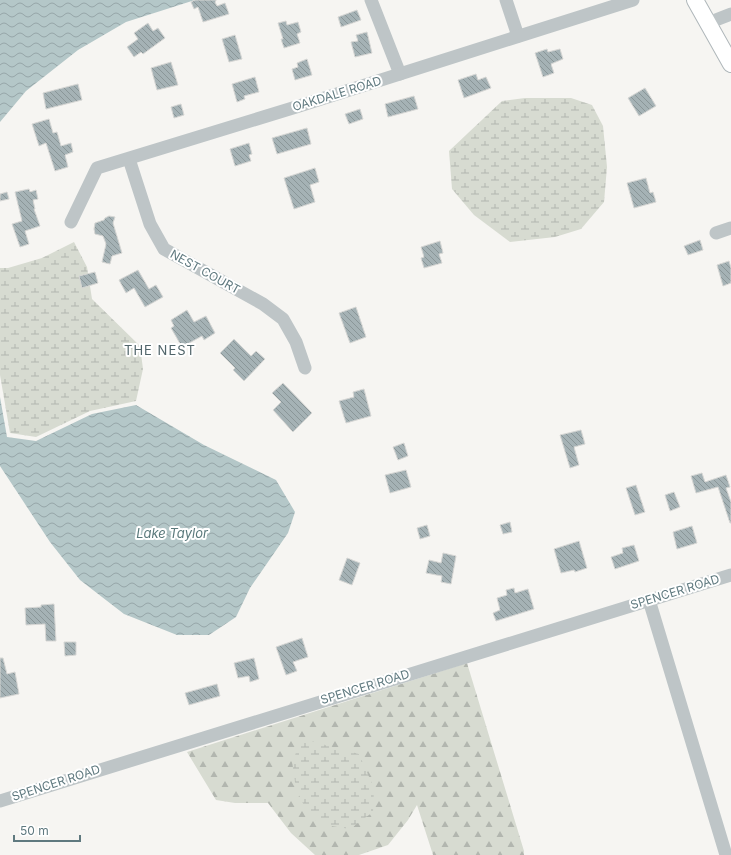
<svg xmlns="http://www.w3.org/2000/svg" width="731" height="855" viewBox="0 0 731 855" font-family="Inter,sans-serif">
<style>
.forest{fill:url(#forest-firs)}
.wetland{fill:url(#wetland-marsh)}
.water{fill:url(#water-waves)}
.building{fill:url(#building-back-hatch);stroke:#d7d7d5}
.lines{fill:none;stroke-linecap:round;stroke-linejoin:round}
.major-casing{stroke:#afb7ba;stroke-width:18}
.minor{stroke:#bec5c7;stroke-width:13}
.major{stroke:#fff;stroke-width:16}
.labels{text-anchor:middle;stroke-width:4;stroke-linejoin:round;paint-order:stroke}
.street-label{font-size:12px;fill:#5f797f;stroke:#fff}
.neighbourhood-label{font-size:13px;letter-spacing:1px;fill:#51656a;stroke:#fff}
.water-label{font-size:13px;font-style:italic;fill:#5a797b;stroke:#fff}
</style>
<defs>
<pattern id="forest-firs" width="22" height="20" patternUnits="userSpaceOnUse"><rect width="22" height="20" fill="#d7dbd1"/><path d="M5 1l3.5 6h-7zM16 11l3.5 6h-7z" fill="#b2b6af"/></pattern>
<pattern id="wetland-marsh" width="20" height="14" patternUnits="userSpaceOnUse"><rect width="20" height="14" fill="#d7dbd1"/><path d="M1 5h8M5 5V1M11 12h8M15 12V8" fill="none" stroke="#b2b6af"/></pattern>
<pattern id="water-waves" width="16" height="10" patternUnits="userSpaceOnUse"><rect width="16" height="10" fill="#b4c7c8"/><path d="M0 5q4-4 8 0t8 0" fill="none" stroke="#96a6a8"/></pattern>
<pattern id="building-back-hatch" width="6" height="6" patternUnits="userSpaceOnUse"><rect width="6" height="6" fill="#a5b2b5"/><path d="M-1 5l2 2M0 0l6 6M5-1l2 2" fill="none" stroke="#8a9698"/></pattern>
</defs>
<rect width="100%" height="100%" fill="#f6f5f2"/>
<polygon class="forest" points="467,663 524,851 524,855 433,855 417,805 408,820 388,845 359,855 315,855 291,833 268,803 235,803 216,800 187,752"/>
<g class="wetland">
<polygon points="525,98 571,98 592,105 603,126 607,167 604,202 581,229 555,237 510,242 474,215 452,189 449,151 502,101"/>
<polygon points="74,242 87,267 92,299 140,346 143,369 136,401 90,411 36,437 10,433 0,375 0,268 8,268 42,258"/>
<polygon points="303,739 359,754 374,788 373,812 350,829 331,826 310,818 296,789 292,761"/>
</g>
<g class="water">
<polygon points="0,0 195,0 126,22 78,50 26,91 0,122"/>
<polygon points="0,397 7,437 36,441 92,414 136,405 204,445 276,480 295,512 288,533 250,588 236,617 209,635 177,635 124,614 80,580 50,542 0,466"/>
</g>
<g class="building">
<polygon points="195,0 216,0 216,1 215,2 217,6 225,3 229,14 203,22 198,7 194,9 191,2"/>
<polygon points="357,10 361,20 341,27 338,17"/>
<polygon points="286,21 287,25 298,22 301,32 297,34 300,43 284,48 281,39 283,39 278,23"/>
<polygon points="148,23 153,31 158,28 165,38 143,54 141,52 134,57 127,47 138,39 134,33"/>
<polygon points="367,32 372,53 355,57 351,42 358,41 356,35"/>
<polygon points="235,35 242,59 229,62 222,39"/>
<polygon points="547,49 548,52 560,49 563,59 551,64 554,73 543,77 535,53"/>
<polygon points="307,59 312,75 295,80 292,69 298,67 297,63"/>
<polygon points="171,62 178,85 157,90 151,68"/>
<polygon points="476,74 478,80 486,77 491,88 464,98 458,80"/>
<polygon points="255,77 259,92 244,96 245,99 237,102 232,84"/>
<polygon points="78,84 82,100 46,109 43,93"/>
<polygon points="645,88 656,106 639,116 628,98"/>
<polygon points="414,96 418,109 388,117 385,104"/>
<polygon points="181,104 184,115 174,118 171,107"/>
<polygon points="360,109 363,119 349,124 345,114"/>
<polygon points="49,119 53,133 57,132 61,146 71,143 73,152 65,155 68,167 55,171 46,143 39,146 32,124"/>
<polygon points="307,128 311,144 277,154 272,138"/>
<polygon points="249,143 252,154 249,155 251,161 235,166 230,149"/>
<polygon points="315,168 319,182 310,185 315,202 294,209 284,178"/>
<polygon points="646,178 650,193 653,192 656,202 634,208 627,183"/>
<polygon points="29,189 30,192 36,190 38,199 33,200 35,209 34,209 40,226 25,231 29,244 20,247 12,224 22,221 15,192"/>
<polygon points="7,192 9,199 0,201 0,194"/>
<polygon points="109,216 115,217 113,223 122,253 112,256 110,264 102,262 106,244 103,236 95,234 94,229 95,223 104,220 105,218"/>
<polygon points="700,240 703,250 688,255 684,246"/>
<polygon points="440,241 443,253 439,254 442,263 424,268 421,258 424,257 421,247"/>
<polygon points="729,261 731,268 731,283 723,286 717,265"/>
<polygon points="138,270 149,289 156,285 163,297 145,307 134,288 126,293 119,280"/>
<polygon points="95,272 98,283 82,288 79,276"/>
<polygon points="356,307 366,337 350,343 339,313"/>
<polygon points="187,310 194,322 206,316 215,333 204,340 202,336 182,347 171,328 174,326 171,320"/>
<polygon points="234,339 251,356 256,351 265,359 244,381 233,370 235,368 220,353"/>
<polygon points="283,383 312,413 293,432 273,410 281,402 272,393"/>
<polygon points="364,389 371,416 346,423 339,401 354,397 353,392"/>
<polygon points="581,430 585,444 574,447 579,465 570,468 560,435"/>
<polygon points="404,443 408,456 398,460 393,447"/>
<polygon points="406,470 411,487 390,493 385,475"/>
<polygon points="702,473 705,482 726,475 730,487 726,488 731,502 731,523 730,523 718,487 696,493 691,476"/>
<polygon points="636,485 645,512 635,515 626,488"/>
<polygon points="674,492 680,507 670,511 665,495"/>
<polygon points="510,522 512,532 503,534 500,525"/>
<polygon points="427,525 430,536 420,539 417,528"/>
<polygon points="692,526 697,543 677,549 673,532"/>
<polygon points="579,541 587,568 575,572 574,570 561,573 554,549"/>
<polygon points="634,545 639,561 615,569 611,557 623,553 622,548"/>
<polygon points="443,553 456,556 451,584 441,582 442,576 426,573 429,560 441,563"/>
<polygon points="347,558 360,563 352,585 339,580"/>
<polygon points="514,588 515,593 528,589 534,609 496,621 493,613 500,610 497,598 507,595 506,590"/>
<polygon points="54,604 56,641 46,641 45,624 26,625 25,608 41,607 41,605"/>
<polygon points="302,638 308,657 293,662 297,671 286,675 276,647"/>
<polygon points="64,642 76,642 76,655 65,656"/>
<polygon points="0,658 3,658 7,674 15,672 19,694 0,698"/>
<polygon points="254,658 259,679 250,682 249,676 238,678 234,663"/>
<polygon points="217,684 220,696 189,705 185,693"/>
</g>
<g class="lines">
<g class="major-casing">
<polyline id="major" points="695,0 731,64"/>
</g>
<g class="minor">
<polyline points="371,0 400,74"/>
<polyline points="506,0 518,36"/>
<polyline points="708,23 731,14"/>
<polyline points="129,159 150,224 164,249 263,304 283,319 296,342 305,368"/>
<polyline points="71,222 97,168 296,107 633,0"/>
<polyline points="716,233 731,228"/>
<polyline points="649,600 726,855"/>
<polyline points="0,801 731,575"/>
</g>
<use href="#major" class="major"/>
</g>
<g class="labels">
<g class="street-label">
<text transform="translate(337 94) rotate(-17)" y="4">OAKDALE ROAD</text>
<text transform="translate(205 272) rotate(29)" y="4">NEST COURT</text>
<text transform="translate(675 592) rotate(-17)" y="4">SPENCER ROAD</text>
<text transform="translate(365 687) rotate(-17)" y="4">SPENCER ROAD</text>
<text transform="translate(56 783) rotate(-18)" y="4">SPENCER ROAD</text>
</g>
<g class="neighbourhood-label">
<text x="160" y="355">THE NEST</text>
</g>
<g class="water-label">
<text x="172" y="538">Lake Taylor</text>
</g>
</g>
<path d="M14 835v6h66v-6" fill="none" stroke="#5f797f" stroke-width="2"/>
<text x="20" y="835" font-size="12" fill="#5f797f" stroke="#ffffff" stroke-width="3" paint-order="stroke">50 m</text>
</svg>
